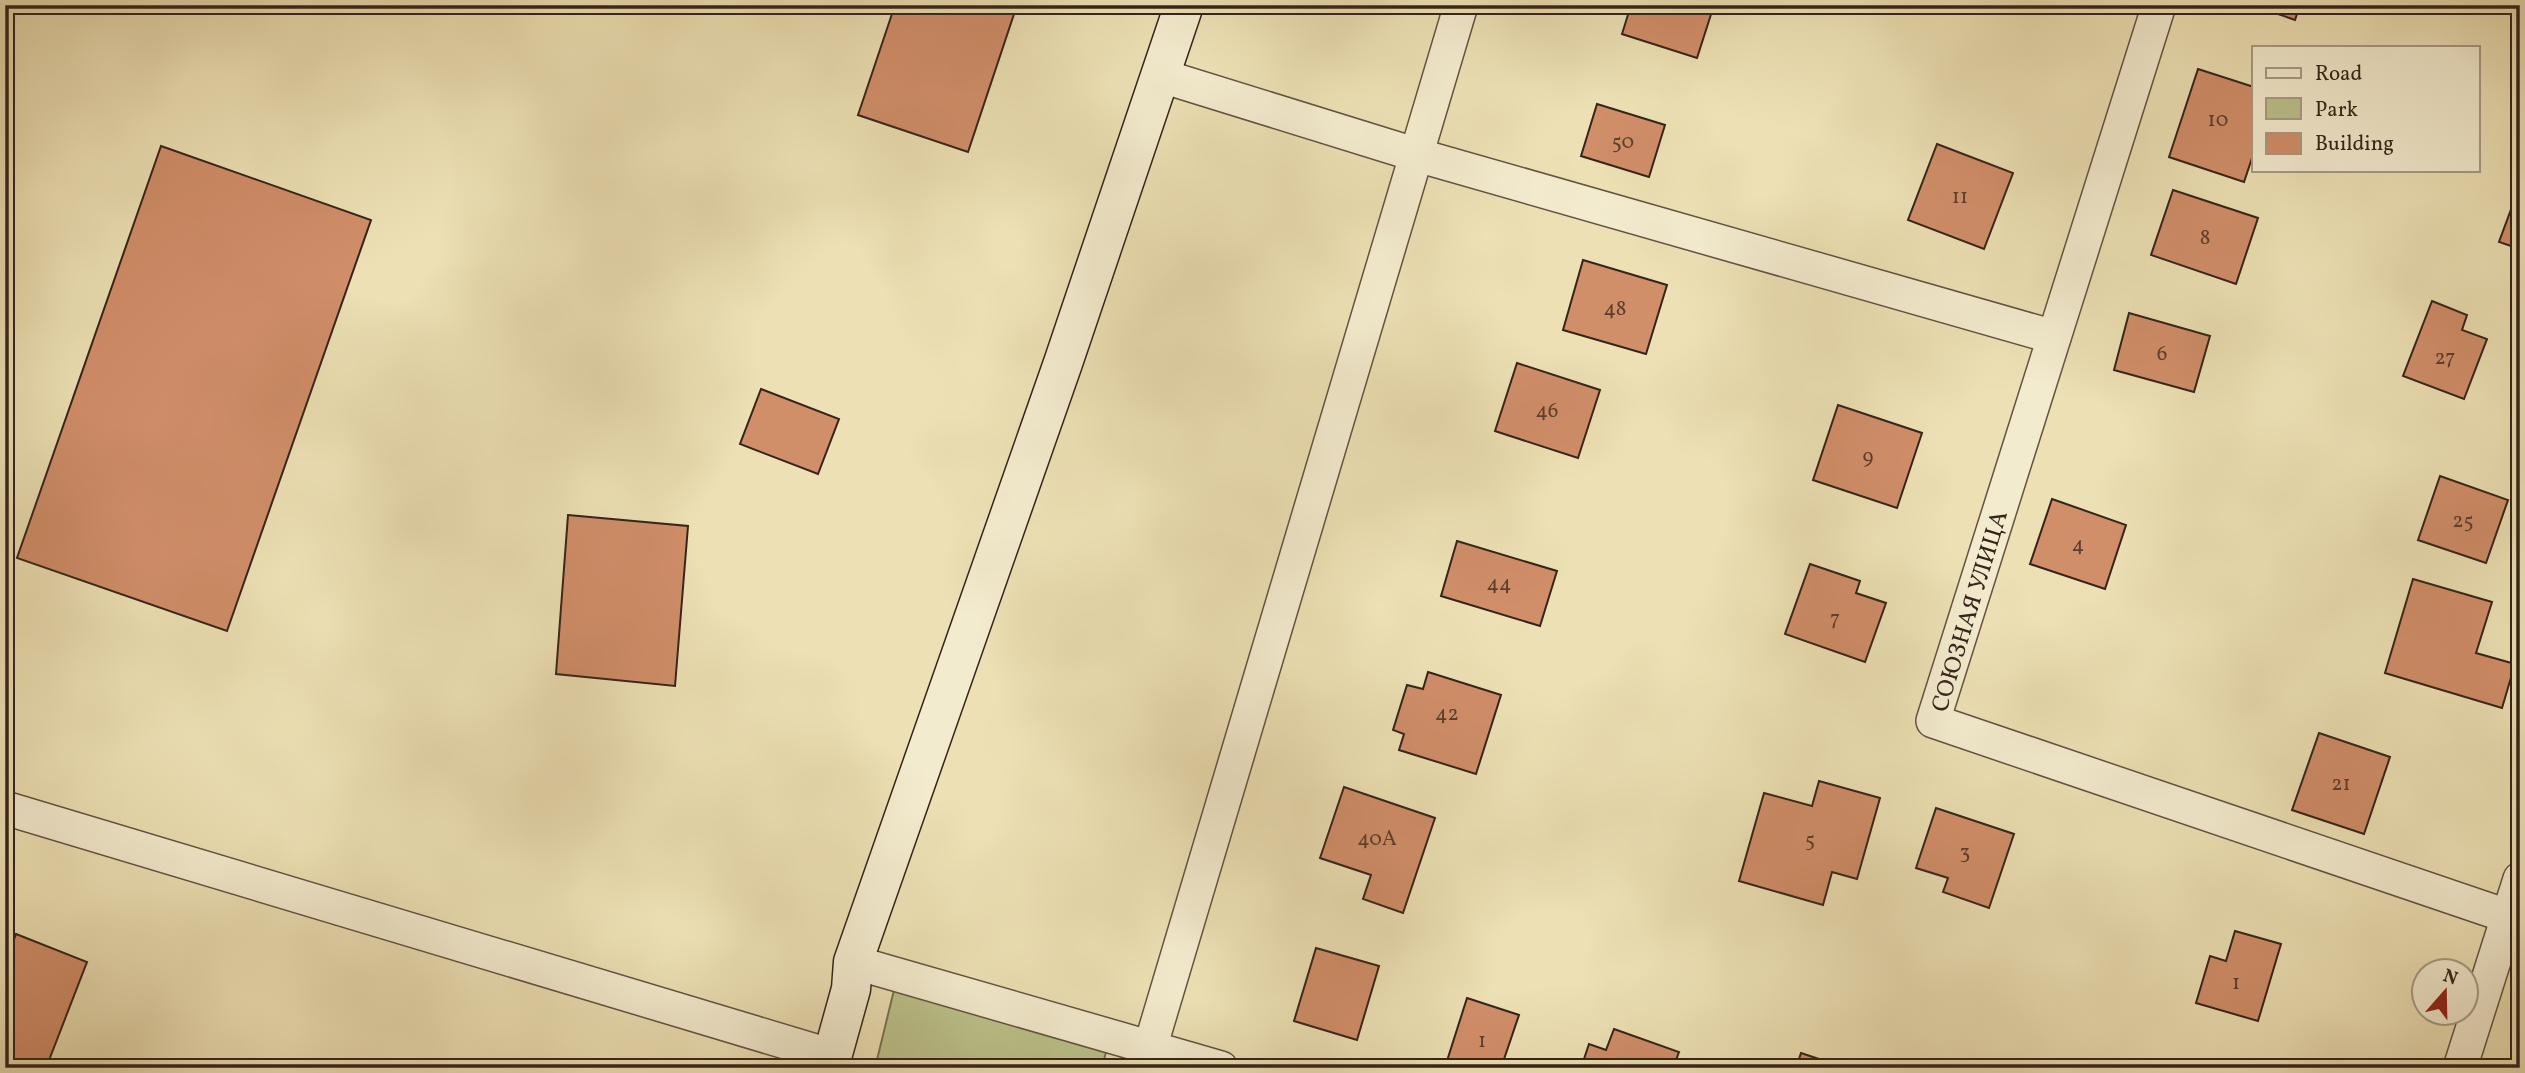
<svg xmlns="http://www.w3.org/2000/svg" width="2525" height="1073" viewBox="0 0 2525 1073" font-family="Vollkorn,serif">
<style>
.green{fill:#bbc18a;stroke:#787252;stroke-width:2}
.building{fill:#d08e69;stroke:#36241a;stroke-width:2}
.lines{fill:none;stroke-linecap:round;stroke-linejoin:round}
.minor-casing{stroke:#645340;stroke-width:36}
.secondary-casing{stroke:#36241a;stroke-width:41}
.minor{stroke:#f3ebce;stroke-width:33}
.secondary{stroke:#f3ebce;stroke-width:38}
.labels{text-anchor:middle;stroke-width:5;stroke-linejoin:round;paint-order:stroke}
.number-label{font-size:21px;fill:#5c3e2e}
.street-label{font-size:24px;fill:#36241a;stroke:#f3ebce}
</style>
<rect width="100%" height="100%" fill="#ece0b4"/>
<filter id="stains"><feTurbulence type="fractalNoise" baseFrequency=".00286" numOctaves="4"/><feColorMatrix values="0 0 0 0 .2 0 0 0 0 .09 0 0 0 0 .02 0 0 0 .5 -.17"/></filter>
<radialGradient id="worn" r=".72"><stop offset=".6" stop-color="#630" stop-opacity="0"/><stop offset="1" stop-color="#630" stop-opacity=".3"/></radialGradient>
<polygon class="green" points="894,990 1086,1040 1106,1052 1102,1068 875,1068"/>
<g class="building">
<polygon points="895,5 1017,5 968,152 858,115"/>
<polygon points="1631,5 1714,5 1697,58 1622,34"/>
<polygon points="2252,5 2300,5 2295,20"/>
<polygon points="2198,69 2254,87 2254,152 2244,182 2169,157"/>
<polygon points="1597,104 1665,125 1649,177 1581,156"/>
<polygon points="1937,144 2013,173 1984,249 1908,220"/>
<polygon points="161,146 371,220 227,631 17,558"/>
<polygon points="2520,185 2520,249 2499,242"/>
<polygon points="2173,190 2258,218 2236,284 2151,255"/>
<polygon points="1583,260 1667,285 1646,354 1563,330"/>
<polygon points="2432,301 2467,315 2462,330 2487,339 2464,399 2403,376"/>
<polygon points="2129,313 2210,336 2194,392 2114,370"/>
<polygon points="1517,363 1600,390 1578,458 1495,431"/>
<polygon points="761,389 839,419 818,474 740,444"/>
<polygon points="1838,405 1922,433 1897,508 1813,480"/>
<polygon points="2440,476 2508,500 2486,563 2418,540"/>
<polygon points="2052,499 2126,525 2105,589 2030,564"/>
<polygon points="568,515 688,526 675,686 556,674"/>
<polygon points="1457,541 1557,571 1540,626 1441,596"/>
<polygon points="1810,564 1860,581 1856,593 1886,603 1865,662 1785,634"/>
<polygon points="2413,579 2492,602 2476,653 2515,664 2502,708 2385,673"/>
<polygon points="1428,672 1501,695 1476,774 1399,750 1404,734 1393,730 1407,685 1423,689"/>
<polygon points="2319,733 2390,757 2364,834 2292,810"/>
<polygon points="1819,781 1880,798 1857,879 1832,872 1823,905 1739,881 1764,793 1812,806"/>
<polygon points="1344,787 1435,818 1403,913 1363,899 1371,875 1320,858"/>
<polygon points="1936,808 2014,834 1989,908 1943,892 1948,878 1916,868"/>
<polygon points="2235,931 2281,944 2258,1021 2196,1003 2210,956 2226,961"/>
<polygon points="16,934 87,962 46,1068 5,1068 5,963"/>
<polygon points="1316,948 1379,966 1357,1040 1294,1021"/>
<polygon points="1467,998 1519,1015 1501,1068 1456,1068 1446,1064"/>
<polygon points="1614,1029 1679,1052 1673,1068 1581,1068 1589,1044 1606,1050"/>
<polygon points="1801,1053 1843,1067 1842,1068 1796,1068"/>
</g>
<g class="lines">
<g class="minor-casing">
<g id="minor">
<polyline points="2159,5 1933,721 2507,916"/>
<polyline points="1162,76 1417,155 2054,337"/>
<polyline points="5,808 832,1056"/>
<polyline points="853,962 1221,1068"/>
<polyline points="1144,1068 1461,5"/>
<polyline points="2460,1068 2520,879"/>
</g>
</g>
<g class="secondary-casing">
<polyline id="secondary" points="829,1068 851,989 853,962 1063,363 1184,5"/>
</g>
<use href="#minor" class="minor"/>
<use href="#secondary" class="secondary"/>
</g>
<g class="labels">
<g class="number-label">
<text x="2218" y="126">10</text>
<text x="1623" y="148">50</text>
<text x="1960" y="203">11</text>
<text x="2205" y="244">8</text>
<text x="1615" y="315">48</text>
<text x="2162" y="360">6</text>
<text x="2445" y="364">27</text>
<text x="1547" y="417">46</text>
<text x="1868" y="463">9</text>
<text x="2463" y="527">25</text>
<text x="2078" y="551">4</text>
<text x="1499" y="590">44</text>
<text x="1835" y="625">7</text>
<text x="1447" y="720">42</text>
<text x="2341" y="790">21</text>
<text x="1377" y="845">40А</text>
<text x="1810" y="846">5</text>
<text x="1965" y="858">3</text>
<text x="2236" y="989">1</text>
<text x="1482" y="1047">1</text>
</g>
<g class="street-label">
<text transform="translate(1969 611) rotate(-73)" y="8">СОЮЗНАЯ УЛИЦА</text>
</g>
</g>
<rect width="2525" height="1073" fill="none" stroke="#ece0b4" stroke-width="28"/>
<rect x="7" y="7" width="2511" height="1059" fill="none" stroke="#36241a" stroke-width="3.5"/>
<rect x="14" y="14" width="2497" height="1045" fill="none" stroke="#36241a" stroke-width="2"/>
<rect x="2252" y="46" width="228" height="126" fill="#f3ebce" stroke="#a79b86" stroke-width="2"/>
<rect x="2266" y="68" width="35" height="10" fill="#f3ebce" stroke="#a79b86" stroke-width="2"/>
<text x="2315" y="80" font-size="21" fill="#36241a">Road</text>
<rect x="2266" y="98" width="35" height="21" fill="#bbc18a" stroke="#a79b86" stroke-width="2"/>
<text x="2315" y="116" font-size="21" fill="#36241a">Park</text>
<rect x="2266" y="133" width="35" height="21" fill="#d08e69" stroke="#a79b86" stroke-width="2"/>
<text x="2315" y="150" font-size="21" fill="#36241a">Building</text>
<g transform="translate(2445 992) rotate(20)"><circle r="33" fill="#f3ebce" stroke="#a79b86" stroke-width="2"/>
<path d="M0-5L12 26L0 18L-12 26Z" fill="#8f2418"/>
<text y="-10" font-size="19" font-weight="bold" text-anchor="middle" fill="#36241a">N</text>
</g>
<rect width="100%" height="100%" filter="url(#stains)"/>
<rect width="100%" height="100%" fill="url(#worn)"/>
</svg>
